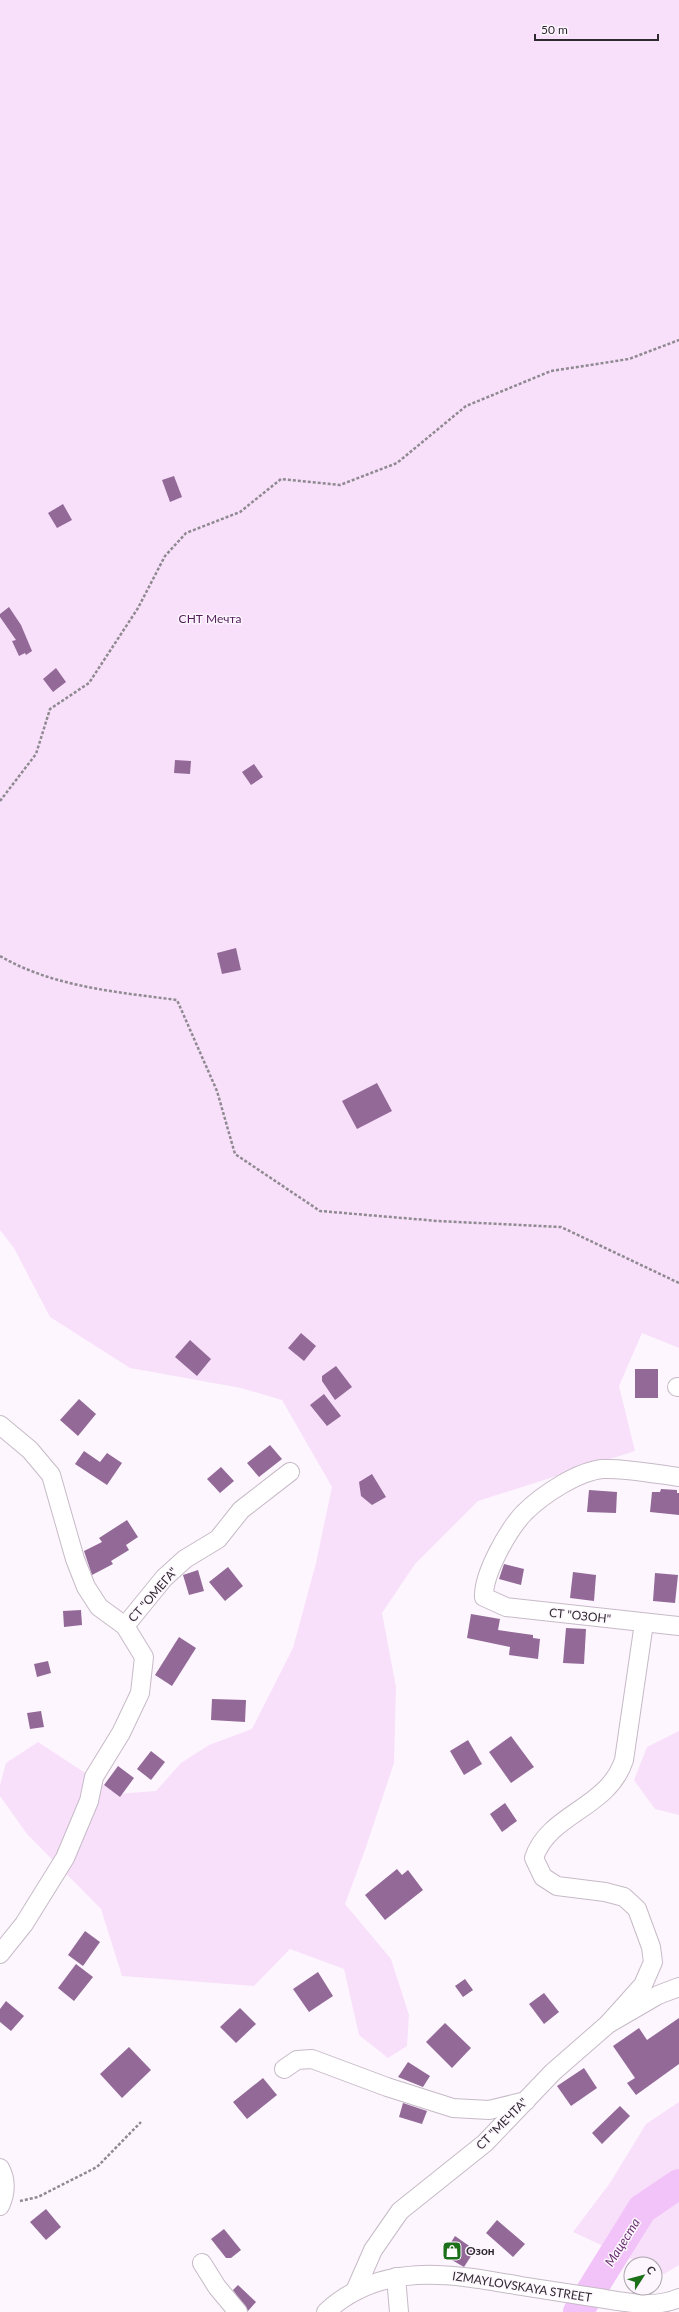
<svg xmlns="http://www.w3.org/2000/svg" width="679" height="2312" viewBox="0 0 679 2312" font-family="Lato,sans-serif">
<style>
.green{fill:#f8e0fb}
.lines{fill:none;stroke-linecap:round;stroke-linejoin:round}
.river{stroke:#f2c3f8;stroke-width:30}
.building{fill:#936998}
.minor-casing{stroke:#c6bac7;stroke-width:20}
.path{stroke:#8f8990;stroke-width:2.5;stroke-dasharray:3 2;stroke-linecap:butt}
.minor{stroke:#fff;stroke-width:18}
.labels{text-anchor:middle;stroke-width:3;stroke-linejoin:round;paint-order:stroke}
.park-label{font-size:12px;fill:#521c5a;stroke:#fdf6fe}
.street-label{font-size:12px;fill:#2f2a2f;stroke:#fdf6fe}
.poi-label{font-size:12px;font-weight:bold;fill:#2f2a2f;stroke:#fdf6fe;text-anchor:start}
.water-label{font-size:13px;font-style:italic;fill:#6c3574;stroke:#fdf6fe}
</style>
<rect width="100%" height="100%" fill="#fdf6fe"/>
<g class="green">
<polygon points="0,0 679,0 679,1348 642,1333 619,1386 635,1451 478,1501 415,1564 382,1613 396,1687 394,1763 365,1850 345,1904 391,1959 409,2015 407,2046 388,2058 359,2035 344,1969 290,1949 254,1986 122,1976 101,1909 27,1834 0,1796 0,1785 6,1763 38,1742 117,1794 156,1791 181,1763 209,1745 252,1729 293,1648 316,1563 332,1487 282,1400 241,1388 130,1368 50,1317 14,1248 0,1230"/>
<polygon points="679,1731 679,1815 655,1809 634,1780 647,1747"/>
<polygon points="679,2102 679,2265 664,2274 655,2270 655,2264 642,2264 573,2232 610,2183 646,2124"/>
</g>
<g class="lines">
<polyline class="river" points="578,2312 642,2209 679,2184"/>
</g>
<g class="building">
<polygon points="174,476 182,497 170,502 162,480"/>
<polygon points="63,504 72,520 57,528 48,513"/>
<polygon points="9,607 21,625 32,651 26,655 25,653 19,656 12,641 16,640 0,617 0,614"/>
<polygon points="56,668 66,682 53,692 43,679"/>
<polygon points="175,760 191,761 190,774 174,773"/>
<polygon points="254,764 263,777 251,785 242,772"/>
<polygon points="236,948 241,970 222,974 217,953"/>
<polygon points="377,1083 392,1111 357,1129 342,1101"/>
<polygon points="301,1333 316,1346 304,1361 288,1348"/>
<polygon points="190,1340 211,1359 197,1376 175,1357"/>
<polygon points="336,1366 352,1387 335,1400 322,1381 322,1376"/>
<rect x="635" y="1369" width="23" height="29"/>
<polygon points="324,1394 341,1416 327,1426 310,1405"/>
<polygon points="79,1399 96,1414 78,1436 60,1420"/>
<polygon points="270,1445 282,1459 259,1477 247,1463"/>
<polygon points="84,1451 100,1462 107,1453 122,1463 107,1485 75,1464"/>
<polygon points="221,1467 234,1481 220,1493 207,1479"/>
<polygon points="372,1474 386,1497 372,1505 361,1496 359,1482"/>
<polygon points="661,1489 677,1490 677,1493 679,1493 679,1515 650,1512 652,1492 660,1492"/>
<polygon points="589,1490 617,1492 616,1513 587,1512"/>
<polygon points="127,1520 138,1537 126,1545 129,1550 111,1561 113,1564 92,1575 84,1551 102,1542 99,1538"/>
<polygon points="504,1564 524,1569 521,1585 499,1579"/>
<polygon points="228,1567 243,1586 225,1601 209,1582"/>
<polygon points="198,1570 204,1591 189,1595 183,1575"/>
<polygon points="573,1572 596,1575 594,1601 570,1598"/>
<polygon points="655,1573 678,1575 675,1603 653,1601"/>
<polygon points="81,1610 82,1625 64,1627 63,1611"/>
<polygon points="471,1614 500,1619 498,1630 533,1635 533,1638 540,1639 538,1659 509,1655 510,1647 467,1638"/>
<polygon points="566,1628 586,1629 584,1664 563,1663"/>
<polygon points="179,1637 196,1648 172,1686 155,1675"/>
<polygon points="48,1661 51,1673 37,1677 34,1664"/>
<polygon points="212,1699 246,1700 245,1722 211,1720"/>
<polygon points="41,1711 44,1727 30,1729 27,1713"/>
<polygon points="511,1736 534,1767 511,1783 489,1752"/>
<polygon points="468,1740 482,1764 464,1775 450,1751"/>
<polygon points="151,1751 165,1762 151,1780 137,1769"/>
<polygon points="118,1766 134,1778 120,1797 104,1785"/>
<polygon points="505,1803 517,1821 502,1832 490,1814"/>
<polygon points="397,1869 402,1875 408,1870 423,1890 385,1920 365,1895"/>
<polygon points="85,1931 100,1942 83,1966 68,1955"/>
<polygon points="76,1964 93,1977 74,2001 58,1988"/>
<polygon points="318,1972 333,1996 309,2012 293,1989"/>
<polygon points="465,1979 473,1990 463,1997 455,1986"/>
<polygon points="544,1993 559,2012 544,2024 529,2004"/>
<polygon points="6,2001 24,2016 11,2031 0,2022 0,2009"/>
<polygon points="240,2008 256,2024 236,2043 220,2027"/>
<polygon points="679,2018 679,2064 636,2095 627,2083 635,2078 613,2046 639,2028 647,2040"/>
<polygon points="445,2023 471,2048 452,2068 426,2042"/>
<polygon points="129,2047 151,2070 122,2098 100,2074"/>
<polygon points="408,2062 430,2076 423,2087 398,2077"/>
<polygon points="584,2068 597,2088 571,2106 557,2086"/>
<polygon points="263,2078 277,2095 247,2119 233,2102"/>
<polygon points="403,2103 427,2111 422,2124 399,2117"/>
<polygon points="620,2106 630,2116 602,2144 592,2133"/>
<polygon points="46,2209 61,2227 46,2240 30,2222"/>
<polygon points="497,2220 525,2244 513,2257 486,2233"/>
<polygon points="224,2229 241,2250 231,2258 226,2258 211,2239"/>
<polygon points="455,2236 475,2250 464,2267 443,2255"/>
<polygon points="238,2285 256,2302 248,2311 233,2290"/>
</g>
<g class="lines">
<g class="minor-casing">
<g id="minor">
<polyline points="677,1387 679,1387"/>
<polyline points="0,1425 30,1450 51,1475 75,1559 86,1587 99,1607 125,1626 144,1657 140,1693 121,1733 94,1777 89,1801 65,1858 24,1924 0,1954"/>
<path d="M 679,1477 C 656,1474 625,1468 603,1469 C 578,1471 542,1495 524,1513 C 508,1530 483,1574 484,1597 L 506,1607 L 679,1626"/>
<polyline points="125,1626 164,1578 185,1559 218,1539 241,1510 290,1472"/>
<path d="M 608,2024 L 643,1985 L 653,1962 L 651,1947 L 637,1909 L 624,1897 L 605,1892 L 557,1886 L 543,1877 L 534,1858 C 549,1813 608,1809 624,1760 L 644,1623"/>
<polyline points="284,2069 297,2060 312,2059 387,2087 453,2108 489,2110 526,2101"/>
<path d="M 0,2168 C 7,2181 6,2193 0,2206"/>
<polyline points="202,2263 217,2287 238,2312"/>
<polyline points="396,2277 399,2312"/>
<polyline points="355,2291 373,2250 400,2211 485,2143 553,2072 608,2024 658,1995 679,1987"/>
<path d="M 326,2312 C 382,2260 453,2274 521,2286 C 547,2290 573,2294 599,2298 C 624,2302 655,2309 679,2298"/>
</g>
</g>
<g class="path">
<polyline points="0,801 36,754 50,709 89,683 138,608 165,556 186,533 240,512 281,479 340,485 397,463 466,406 551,371 629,359 679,340"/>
<path d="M 0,956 C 53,987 117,992 177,1000 L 217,1091 L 235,1154 L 320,1211 L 438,1221 L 561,1227 L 679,1283"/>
<polyline points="20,2201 38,2197 97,2167 141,2122"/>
</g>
<use href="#minor" class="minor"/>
</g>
<defs>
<g id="shop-square" transform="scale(1)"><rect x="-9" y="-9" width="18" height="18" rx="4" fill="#1c7019" stroke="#fdf6fe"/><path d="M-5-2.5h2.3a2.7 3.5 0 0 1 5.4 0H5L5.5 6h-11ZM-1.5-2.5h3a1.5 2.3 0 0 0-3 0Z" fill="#fff"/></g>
</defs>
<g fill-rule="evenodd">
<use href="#shop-square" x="452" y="2251"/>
</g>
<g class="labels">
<g class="park-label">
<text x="210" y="623">СНТ Мечта</text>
</g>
<g class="street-label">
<text transform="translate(153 1595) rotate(-49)" y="4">СТ "ОМЕГА"</text>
<text transform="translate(580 1616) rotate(6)" y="4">СТ "ОЗОН"</text>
<text transform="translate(502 2124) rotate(-45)" y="4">СТ "МЕЧТА"</text>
<text transform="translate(522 2287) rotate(9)" y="4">IZMAYLOVSKAYA STREET</text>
</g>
<g class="poi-label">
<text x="466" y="2255">Озон</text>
</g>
<g class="water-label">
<text transform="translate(622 2242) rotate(-58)" y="5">Мацеста</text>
</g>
</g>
<g transform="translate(643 2276) rotate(54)"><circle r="19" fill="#fdf6fe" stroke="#aba4ab"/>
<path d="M0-3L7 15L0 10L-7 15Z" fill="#1c7019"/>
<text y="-6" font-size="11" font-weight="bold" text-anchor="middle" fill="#2f2a2f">С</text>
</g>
<path d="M535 34v6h123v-6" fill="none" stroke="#2f2a2f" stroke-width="2"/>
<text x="541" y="34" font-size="12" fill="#2f2a2f" stroke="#fdf6fe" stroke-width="3" paint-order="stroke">50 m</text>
</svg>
